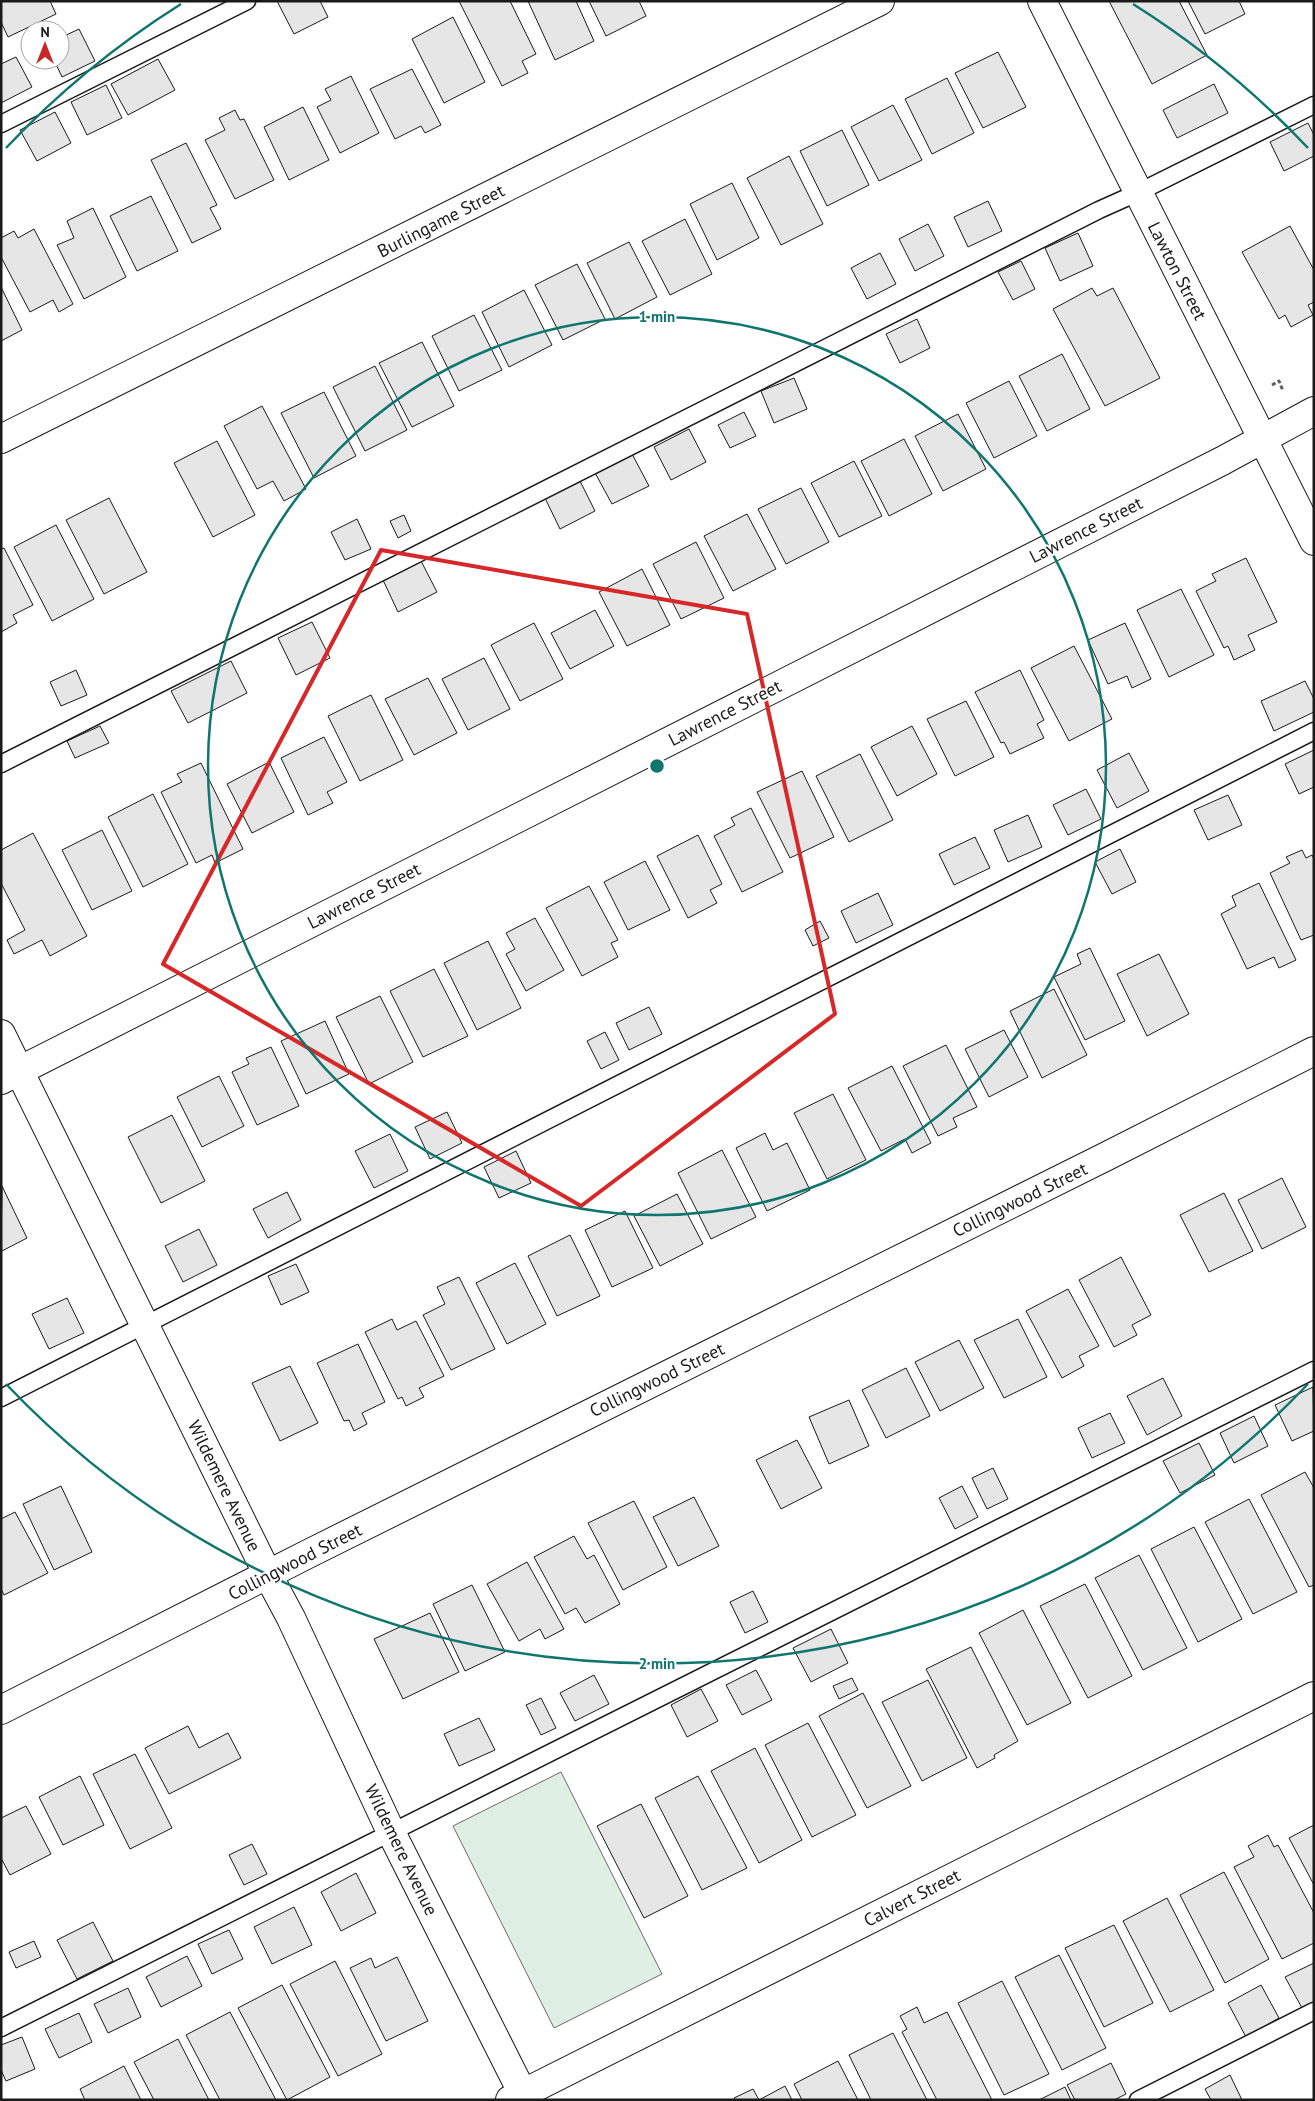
<svg xmlns="http://www.w3.org/2000/svg" width="1315" height="2101" viewBox="0 0 1315 2101" font-family="'PT Sans',sans-serif">
<style>
.green{fill:#e0efe3;stroke:#6a6a6a}
.building{fill:#e6e6e6;stroke:#1a1a1a}
.lines{fill:none;stroke-linecap:round;stroke-linejoin:round}
.service-casing{stroke:#1a1a1a;stroke-width:19}
.minor-casing{stroke:#1a1a1a;stroke-width:30}
.tertiary-casing{stroke:#1a1a1a;stroke-width:30}
.path{stroke:#5f5f5f;stroke-width:3;stroke-dasharray:4 2.5;stroke-linecap:butt}
.service{stroke:#fff;stroke-width:16}
.minor{stroke:#fff;stroke-width:28}
.tertiary{stroke:#fff;stroke-width:28}
.marked{fill:none;stroke:#d62828;stroke-width:4;stroke-linejoin:round}
.ring{fill:none;stroke:#0f766e;stroke-width:2.5}
.labels{text-anchor:middle;stroke-width:4;stroke-linejoin:round;paint-order:stroke}
.street-label{font-size:18px;fill:#1a1a1a;stroke:#fff}
.centre{fill:#0f766e;stroke:#fff;stroke-width:2.5}
.ring-label{font-size:15px;text-anchor:middle;font-weight:bold;fill:#0f766e;stroke:#fff;stroke-width:4;stroke-linejoin:round;paint-order:stroke}
</style>
<rect width="100%" height="100%" fill="#fff"/>
<polygon class="green" points="561,1772 662,1974 554,2028 453,1826"/>
<g class="building">
<polygon points="1,1 50,1 56,14 8,37 1,22"/>
<polygon points="277,1 320,1 328,17 294,34"/>
<polygon points="459,1 510,1 536,54 522,61 528,73 502,86"/>
<polygon points="528,1 576,1 594,41 555,60"/>
<polygon points="589,1 639,1 646,16 606,36"/>
<polygon points="1109,1 1179,1 1207,55 1152,84"/>
<polygon points="1188,1 1239,1 1245,14 1205,34"/>
<polygon points="453,17 485,82 444,103 412,39"/>
<polygon points="79,29 95,61 62,77 54,60 60,60 60,38"/>
<polygon points="998,52 1026,107 983,128 955,73"/>
<polygon points="16,57 32,87 1,103 1,64"/>
<polygon points="158,59 175,90 128,115 111,84"/>
<polygon points="412,69 441,125 425,133 421,126 395,139 370,89"/>
<polygon points="351,76 379,133 340,153 317,107 331,100 325,89"/>
<polygon points="947,78 974,133 932,154 905,99"/>
<polygon points="1214,84 1228,113 1177,138 1163,110"/>
<polygon points="106,85 122,118 87,135 71,102"/>
<polygon points="893,105 922,160 879,181 851,127"/>
<polygon points="303,107 329,160 289,180 264,127"/>
<polygon points="235,110 240,120 244,119 274,180 235,199 205,140 225,130 219,118"/>
<polygon points="55,112 71,143 37,161 20,130"/>
<polygon points="1308,123 1314,135 1314,156 1284,171 1270,142"/>
<polygon points="842,130 869,185 827,206 800,151"/>
<polygon points="186,143 217,205 210,208 221,229 192,243 151,160"/>
<polygon points="789,156 823,224 781,245 747,178"/>
<polygon points="732,183 759,238 717,260 690,204"/>
<polygon points="151,196 178,251 137,271 110,216"/>
<polygon points="988,201 1002,231 968,247 954,217"/>
<polygon points="93,208 126,277 84,299 57,245 74,238 67,221"/>
<polygon points="685,219 712,274 670,295 642,241"/>
<polygon points="928,224 944,256 915,271 899,239"/>
<polygon points="1290,226 1314,270 1314,302 1308,305 1313,315 1291,327 1285,315 1279,319 1242,252"/>
<polygon points="34,229 73,304 59,312 53,300 30,312 1,257 1,238 14,231 18,238"/>
<polygon points="1078,233 1093,266 1060,281 1045,248"/>
<polygon points="629,242 657,297 615,319 587,263"/>
<polygon points="880,253 896,284 867,299 851,268"/>
<polygon points="1021,261 1035,289 1013,300 998,272"/>
<polygon points="577,264 605,319 563,340 535,285"/>
<polygon points="1,287 22,330 1,341"/>
<polygon points="1092,288 1097,296 1113,288 1160,378 1105,406 1053,309"/>
<polygon points="524,290 552,345 509,367 482,312"/>
<polygon points="474,315 502,370 459,391 432,336"/>
<polygon points="917,319 930,348 900,363 886,334"/>
<polygon points="422,342 454,406 412,427 379,363"/>
<polygon points="1062,354 1090,409 1047,431 1019,376"/>
<polygon points="375,366 407,430 365,451 333,387"/>
<polygon points="794,378 807,409 774,423 761,391"/>
<polygon points="1009,381 1037,436 994,458 966,403"/>
<polygon points="324,392 356,456 314,478 281,413"/>
<polygon points="262,406 306,489 284,501 273,481 257,489 224,426"/>
<polygon points="744,412 756,436 730,448 718,425"/>
<polygon points="958,414 986,469 943,491 915,436"/>
<polygon points="689,429 706,462 671,480 654,447"/>
<polygon points="904,439 932,494 889,516 861,461"/>
<polygon points="217,441 255,515 213,537 174,463"/>
<polygon points="631,452 649,486 612,504 594,471"/>
<polygon points="854,461 882,516 839,537 811,483"/>
<polygon points="580,481 595,511 560,529 545,498"/>
<polygon points="801,488 829,542 786,564 758,509"/>
<polygon points="109,498 147,572 104,594 66,520"/>
<polygon points="747,514 776,569 733,591 704,536"/>
<polygon points="404,515 411,531 398,538 390,521"/>
<polygon points="357,519 371,549 345,560 331,532"/>
<polygon points="56,525 94,599 52,621 14,547"/>
<polygon points="696,542 724,598 681,619 653,564"/>
<polygon points="4,548 33,605 13,615 17,623 1,632 1,549"/>
<polygon points="1246,558 1277,622 1248,635 1255,650 1234,660 1228,646 1224,648 1196,591 1216,581 1212,574"/>
<polygon points="421,561 437,592 398,612 383,580"/>
<polygon points="642,569 670,625 627,646 599,592"/>
<polygon points="1181,589 1214,655 1169,677 1137,610"/>
<polygon points="595,610 614,646 570,669 551,633"/>
<polygon points="312,622 330,658 296,675 278,638"/>
<polygon points="534,623 563,679 520,701 491,645"/>
<polygon points="1125,623 1151,679 1132,688 1127,676 1108,684 1088,640"/>
<polygon points="1074,646 1112,719 1069,741 1031,668"/>
<polygon points="484,658 510,709 468,730 442,679"/>
<polygon points="231,661 247,693 188,723 171,691"/>
<polygon points="76,670 87,695 61,706 50,682"/>
<polygon points="1020,670 1044,720 1037,724 1044,738 1010,754 1004,742 1001,743 975,692"/>
<polygon points="428,678 457,733 414,755 385,699"/>
<polygon points="1305,681 1314,699 1314,712 1274,731 1261,701"/>
<polygon points="371,695 403,760 360,781 328,716"/>
<polygon points="966,701 994,757 955,776 927,719"/>
<polygon points="100,726 109,743 75,758 67,741"/>
<polygon points="912,726 937,774 897,796 871,747"/>
<polygon points="324,737 347,782 327,792 333,803 308,815 281,758"/>
<polygon points="1314,750 1314,787 1299,794 1285,764"/>
<polygon points="1129,753 1149,791 1117,808 1097,770"/>
<polygon points="860,754 893,820 849,842 816,776"/>
<polygon points="269,762 294,812 252,833 227,784"/>
<polygon points="201,763 243,849 215,863 212,855 196,863 161,792 182,782 177,774"/>
<polygon points="802,771 834,837 790,858 757,792"/>
<polygon points="1086,789 1101,819 1068,835 1053,805"/>
<polygon points="153,794 188,864 143,887 108,817"/>
<polygon points="1228,795 1242,825 1208,840 1194,810"/>
<polygon points="751,808 783,872 742,892 714,836 735,825 731,818"/>
<polygon points="1028,815 1042,847 1008,862 994,830"/>
<polygon points="102,830 132,891 92,910 62,850"/>
<polygon points="33,833 87,936 50,956 42,940 14,954 7,940 25,930 1,883 1,850"/>
<polygon points="698,835 722,884 710,890 717,903 688,918 657,856"/>
<polygon points="975,837 990,868 954,885 939,854"/>
<polygon points="1120,849 1136,882 1112,894 1095,862"/>
<polygon points="1302,850 1306,858 1312,855 1314,859 1314,935 1301,940 1270,873 1290,863 1286,857"/>
<polygon points="645,861 670,910 628,930 604,882"/>
<polygon points="1259,883 1296,960 1279,968 1274,957 1247,969 1221,914 1236,906 1232,896"/>
<polygon points="589,886 618,940 611,943 618,957 582,976 546,908"/>
<polygon points="878,893 893,925 856,943 841,911"/>
<polygon points="535,918 564,970 526,991 506,954 515,949 506,933"/>
<polygon points="820,921 829,938 813,946 805,930"/>
<polygon points="488,941 521,1008 477,1030 444,963"/>
<polygon points="1090,948 1125,1021 1085,1040 1054,977 1081,964 1077,954"/>
<polygon points="1159,954 1189,1014 1147,1036 1117,974"/>
<polygon points="434,969 468,1036 423,1057 390,991"/>
<polygon points="1054,989 1087,1055 1042,1078 1010,1011"/>
<polygon points="380,996 413,1062 369,1084 336,1017"/>
<polygon points="649,1007 662,1034 629,1050 616,1023"/>
<polygon points="325,1021 349,1074 306,1094 281,1041"/>
<polygon points="1004,1030 1028,1077 989,1097 965,1049"/>
<polygon points="605,1032 619,1060 601,1069 587,1041"/>
<polygon points="946,1045 977,1107 953,1118 957,1127 938,1136 903,1066"/>
<polygon points="271,1047 299,1106 257,1125 232,1072 249,1064 246,1058"/>
<polygon points="892,1066 931,1143 912,1153 905,1139 881,1151 848,1088"/>
<polygon points="219,1076 244,1126 202,1147 177,1097"/>
<polygon points="833,1094 866,1160 827,1179 794,1113"/>
<polygon points="447,1112 462,1143 430,1159 415,1127"/>
<polygon points="172,1115 205,1181 161,1203 128,1137"/>
<polygon points="765,1133 773,1150 787,1143 810,1190 767,1211 736,1148"/>
<polygon points="390,1134 408,1171 374,1188 355,1151"/>
<polygon points="722,1150 756,1217 711,1239 678,1173"/>
<polygon points="516,1151 531,1183 499,1198 484,1167"/>
<polygon points="1282,1178 1306,1227 1262,1249 1238,1200"/>
<polygon points="2,1186 27,1238 2,1251 1,1248"/>
<polygon points="287,1192 301,1220 268,1238 253,1209"/>
<polygon points="1224,1193 1253,1251 1209,1272 1180,1215"/>
<polygon points="677,1194 703,1244 660,1266 634,1216"/>
<polygon points="625,1211 653,1268 612,1287 585,1230"/>
<polygon points="199,1229 217,1265 183,1282 165,1246"/>
<polygon points="570,1235 600,1296 557,1316 528,1256"/>
<polygon points="1121,1257 1151,1315 1132,1325 1137,1335 1114,1347 1079,1280"/>
<polygon points="515,1263 546,1324 507,1344 476,1283"/>
<polygon points="296,1264 309,1292 281,1305 268,1276"/>
<polygon points="459,1277 495,1349 451,1370 423,1315 445,1304 437,1287"/>
<polygon points="1068,1289 1099,1346 1079,1356 1084,1366 1062,1378 1026,1311"/>
<polygon points="67,1298 84,1333 49,1349 32,1314"/>
<polygon points="392,1319 397,1330 416,1321 444,1376 419,1388 424,1397 406,1406 402,1397 398,1399 365,1332"/>
<polygon points="1018,1319 1047,1377 1004,1398 974,1340"/>
<polygon points="959,1340 984,1388 940,1411 915,1362"/>
<polygon points="358,1344 385,1402 362,1413 367,1424 354,1431 349,1420 344,1421 317,1363"/>
<polygon points="290,1366 318,1423 280,1441 252,1383"/>
<polygon points="906,1368 930,1416 886,1438 862,1390"/>
<polygon points="1163,1378 1182,1416 1147,1435 1127,1396"/>
<polygon points="1313,1387 1314,1431 1292,1441 1275,1405"/>
<polygon points="849,1400 869,1446 829,1464 809,1417"/>
<polygon points="1110,1413 1125,1443 1092,1458 1078,1428"/>
<polygon points="1254,1416 1268,1446 1234,1463 1220,1433"/>
<polygon points="797,1440 822,1488 781,1509 756,1460"/>
<polygon points="1199,1443 1215,1475 1180,1493 1163,1461"/>
<polygon points="993,1468 1008,1499 987,1509 972,1478"/>
<polygon points="1305,1472 1314,1488 1314,1585 1309,1587 1261,1495"/>
<polygon points="61,1486 92,1552 54,1570 23,1504"/>
<polygon points="962,1486 978,1517 955,1529 939,1498"/>
<polygon points="694,1497 719,1546 678,1566 653,1517"/>
<polygon points="1249,1499 1297,1592 1253,1614 1205,1522"/>
<polygon points="634,1501 667,1567 623,1590 588,1523"/>
<polygon points="15,1512 48,1573 4,1595 1,1589 1,1519"/>
<polygon points="1194,1527 1242,1619 1198,1642 1151,1549"/>
<polygon points="574,1536 587,1559 594,1555 620,1604 585,1623 576,1608 565,1614 534,1557"/>
<polygon points="1139,1555 1187,1648 1143,1670 1095,1578"/>
<polygon points="527,1562 564,1629 545,1639 540,1629 519,1641 487,1584"/>
<polygon points="1085,1584 1132,1676 1088,1698 1040,1606"/>
<polygon points="472,1585 505,1652 465,1671 433,1604"/>
<polygon points="753,1591 768,1622 745,1633 730,1602"/>
<polygon points="1023,1610 1071,1703 1027,1725 979,1633"/>
<polygon points="430,1613 459,1672 403,1699 374,1639"/>
<polygon points="831,1629 848,1663 811,1682 793,1648"/>
<polygon points="971,1647 1018,1741 994,1755 995,1758 977,1768 926,1669"/>
<polygon points="756,1670 772,1700 742,1715 726,1685"/>
<polygon points="594,1675 609,1704 575,1721 560,1693"/>
<polygon points="852,1678 858,1690 839,1699 833,1686"/>
<polygon points="928,1680 967,1758 922,1781 882,1702"/>
<polygon points="701,1689 718,1721 687,1737 671,1705"/>
<polygon points="863,1693 911,1786 867,1808 819,1716"/>
<polygon points="541,1698 556,1728 541,1735 526,1705"/>
<polygon points="479,1718 495,1750 459,1766 444,1734"/>
<polygon points="808,1723 856,1815 812,1837 765,1745"/>
<polygon points="188,1726 199,1748 228,1733 241,1758 169,1794 145,1748"/>
<polygon points="755,1748 802,1840 759,1863 711,1771"/>
<polygon points="135,1754 172,1828 130,1849 93,1774"/>
<polygon points="80,1776 104,1825 63,1845 39,1797"/>
<polygon points="698,1776 747,1868 702,1890 655,1798"/>
<polygon points="641,1804 688,1896 644,1918 597,1826"/>
<polygon points="26,1806 51,1854 10,1875 1,1858 1,1818"/>
<polygon points="1314,1825 1314,1885 1289,1838"/>
<polygon points="1268,1835 1274,1847 1278,1845 1314,1913 1314,1943 1282,1959 1234,1867 1254,1857 1248,1846"/>
<polygon points="252,1844 267,1874 244,1885 229,1855"/>
<polygon points="1224,1872 1269,1959 1225,1983 1180,1895"/>
<polygon points="356,1873 376,1913 341,1931 321,1892"/>
<polygon points="1167,1898 1214,1990 1170,2012 1123,1921"/>
<polygon points="294,1907 312,1945 272,1964 254,1927"/>
<polygon points="93,1922 113,1961 77,1979 57,1940"/>
<polygon points="1114,1925 1153,2003 1104,2027 1065,1948"/>
<polygon points="229,1930 243,1959 212,1974 198,1944"/>
<polygon points="34,1941 41,1957 16,1968 9,1952"/>
<polygon points="1059,1955 1106,2048 1062,2070 1015,1977"/>
<polygon points="187,1956 202,1986 161,2007 146,1977"/>
<polygon points="397,1957 428,2021 386,2041 350,1968 371,1958 375,1968"/>
<polygon points="335,1961 382,2054 338,2076 290,1984"/>
<polygon points="1314,1963 1314,2002 1302,2008 1285,1977"/>
<polygon points="1002,1981 1049,2074 1004,2095 958,2003"/>
<polygon points="282,1985 330,2077 287,2100 238,2008"/>
<polygon points="1261,1985 1279,2018 1246,2037 1228,2003"/>
<polygon points="128,1988 141,2017 108,2033 94,2004"/>
<polygon points="917,2007 924,2023 947,2012 992,2100 937,2100 902,2032 907,2029 900,2016"/>
<polygon points="230,2012 276,2100 220,2100 186,2035"/>
<polygon points="79,2013 92,2042 59,2058 45,2029"/>
<polygon points="893,2033 927,2100 871,2100 849,2055"/>
<polygon points="22,2037 35,2069 6,2081 1,2070 1,2045"/>
<polygon points="178,2039 209,2100 154,2100 134,2062"/>
<polygon points="838,2061 858,2100 802,2100 794,2084"/>
<polygon points="1111,2063 1126,2094 1114,2100 1075,2100 1067,2085"/>
<polygon points="124,2066 141,2100 85,2100 80,2089"/>
<polygon points="1230,2075 1242,2100 1211,2100 1205,2089"/>
<polygon points="785,2086 792,2100 759,2100"/>
<polygon points="1065,2087 1071,2100 1039,2100"/>
<polygon points="753,2089 759,2100 735,2100 734,2098"/>
</g>
<g class="lines">
<g class="service-casing">
<g id="service">
<polyline points="1,124 247,1"/>
<polyline points="1,764 1099,210 1137,193 1314,105"/>
<polyline points="1,1398 1314,731"/>
<polyline points="1,2028 1314,1370"/>
<polyline points="1138,2100 1314,2011"/>
</g>
</g>
<g class="minor-casing">
<g id="minor">
<polyline points="1042,1 1314,541"/>
<polyline points="1,439 880,1"/>
<polyline points="1,1034 268,1575 291,1618 391,1832 526,2100"/>
<polyline points="1,1080 1222,461 1314,411"/>
<polyline points="1,1710 308,1554 1105,1157 1314,1051"/>
</g>
</g>
<g class="tertiary-casing">
<polyline id="tertiary" points="510,2100 1314,1696"/>
</g>
<polyline class="path" points="1272,385 1279,381 1283,391"/>
<use href="#service" class="service"/>
<use href="#minor" class="minor"/>
<use href="#tertiary" class="tertiary"/>
</g>
<path class="marked" d="M 381,550 L 747,614 L 835,1014 L 581,1206 L 163,964 Z"/>
<g class="ring">
<circle cx="657" cy="766" r="449"/>
<path d="M1308 1384A898 898 0 0 1 6 1384M6 148A898 898 0 0 1 181 4M1133 4A898 898 0 0 1 1308 148"/>
</g>
<g class="labels">
<g class="street-label">
<text transform="translate(441 221) rotate(-27)" y="6">Burlingame Street</text>
<text transform="translate(1177 271) rotate(63)" y="6">Lawton Street</text>
<text transform="translate(1086 530) rotate(-27)" y="6">Lawrence Street</text>
<text transform="translate(725 713) rotate(-27)" y="6">Lawrence Street</text>
<text transform="translate(364 896) rotate(-27)" y="6">Lawrence Street</text>
<text transform="translate(1020 1200) rotate(-26)" y="6">Collingwood Street</text>
<text transform="translate(657 1380) rotate(-26)" y="6">Collingwood Street</text>
<text transform="translate(224 1486) rotate(64)" y="6">Wildemere Avenue</text>
<text transform="translate(295 1562) rotate(-27)" y="6">Collingwood Street</text>
<text transform="translate(401 1850) rotate(64)" y="6">Wildemere Avenue</text>
<text transform="translate(912 1898) rotate(-27)" y="6">Calvert Street</text>
</g>
</g>
<circle cx="657" cy="766" r="8" class="centre"/>
<g class="ring-label">
<text x="657" y="322">1 min</text>
<text x="657" y="1669">2 min</text>
</g>
<rect width="1315" height="2101" fill="none" stroke="#1a1a1a" stroke-width="5"/>
<g transform="translate(45 45)"><circle r="24" fill="#ffffff" stroke="#a3a3a3"/>
<path d="M0-4L9 19L0 12L-9 19Z" fill="#c62828"/>
<text y="-8" font-size="14" font-weight="bold" text-anchor="middle" fill="#1a1a1a">N</text>
</g>
</svg>
